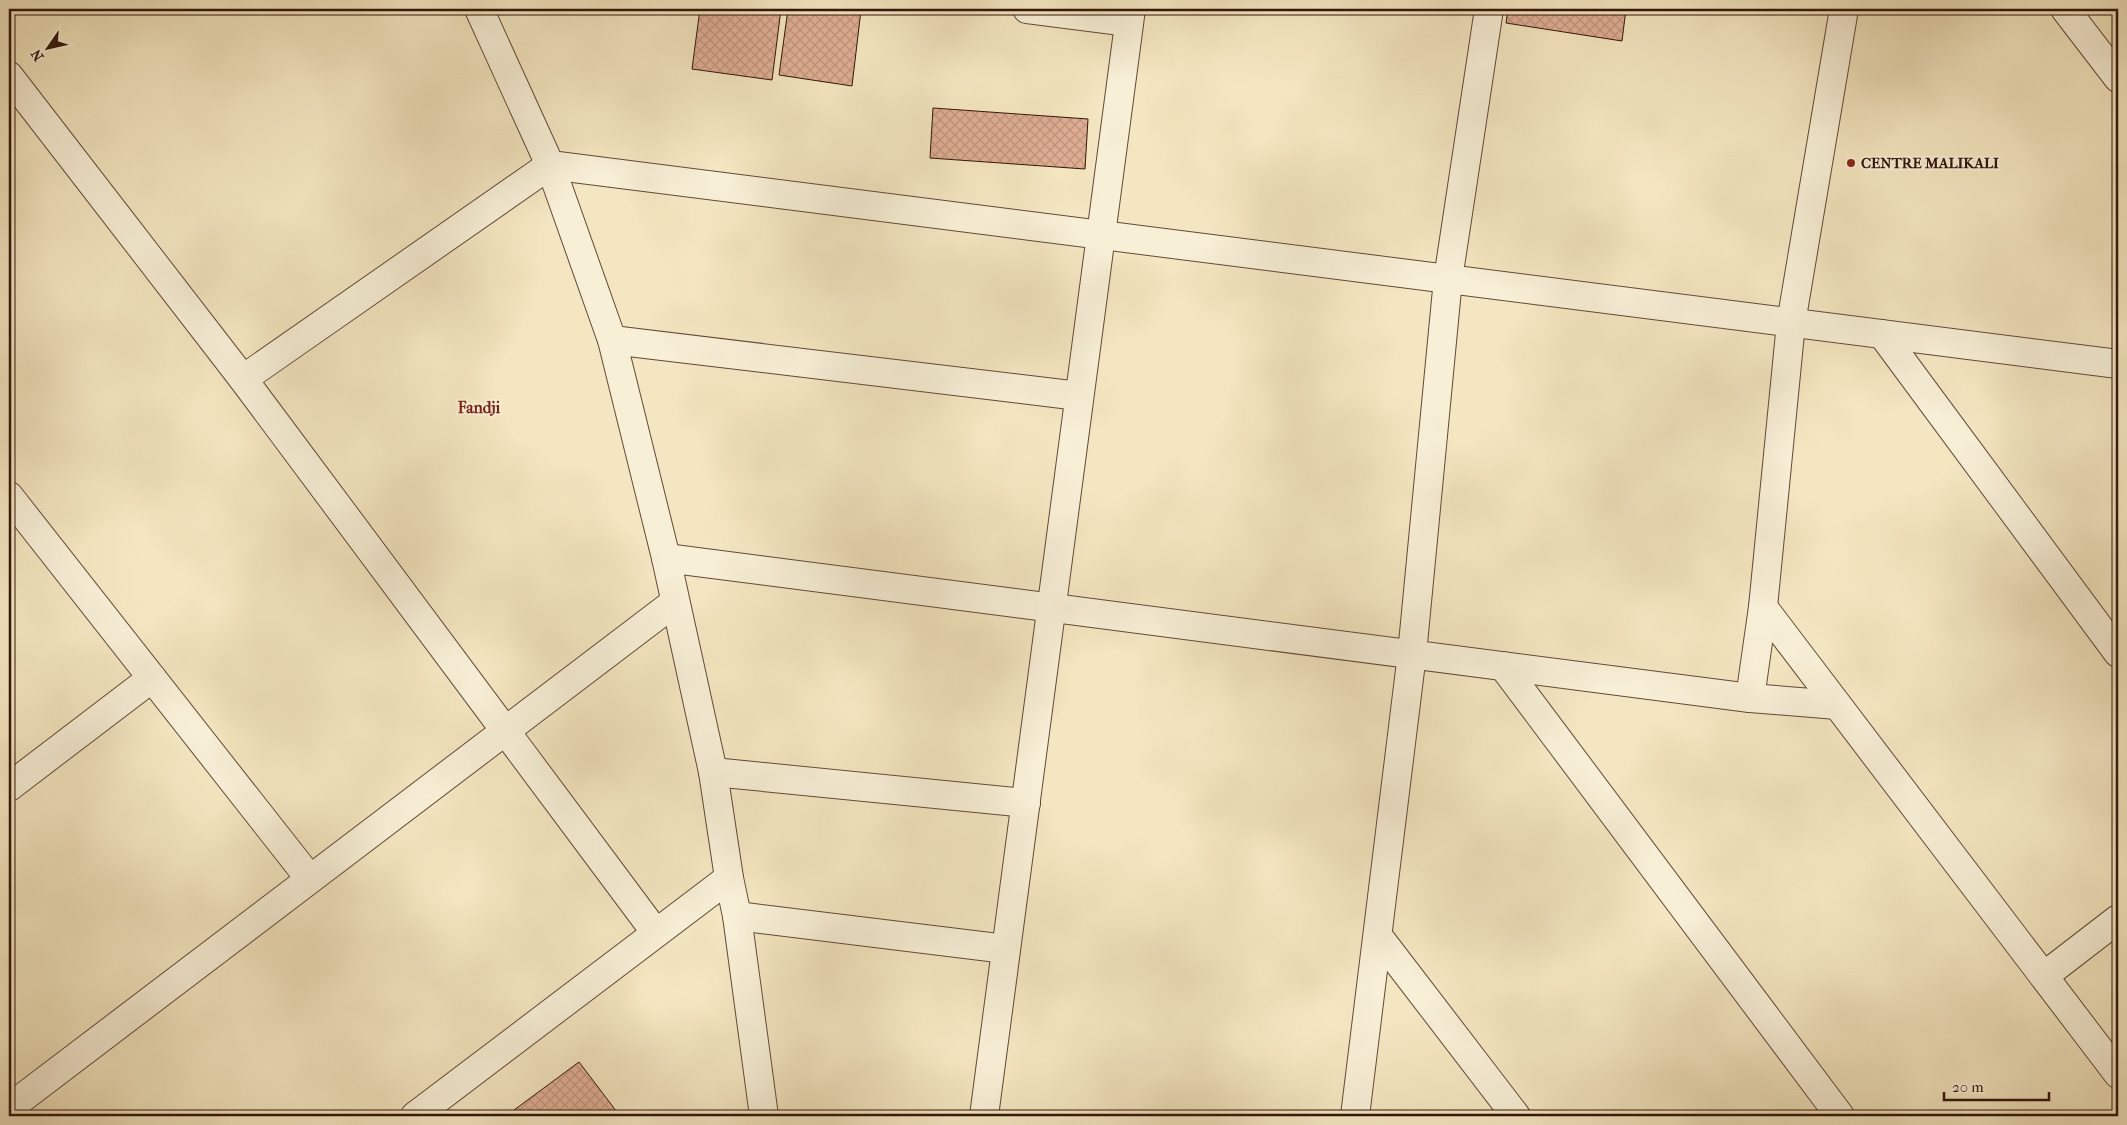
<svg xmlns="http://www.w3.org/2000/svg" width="2127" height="1125" viewBox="0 0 2127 1125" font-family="'IM FELL French Canon',serif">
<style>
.building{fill:url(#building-cross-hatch);stroke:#32150a}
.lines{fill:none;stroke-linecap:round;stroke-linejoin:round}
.minor-casing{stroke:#624938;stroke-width:30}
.minor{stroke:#f7efd6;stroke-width:28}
.poi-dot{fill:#8f2418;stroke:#f7efd6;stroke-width:2}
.labels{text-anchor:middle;stroke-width:4;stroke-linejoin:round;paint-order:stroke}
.poi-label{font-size:15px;font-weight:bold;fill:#32150a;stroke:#f7efd6;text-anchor:start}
.neighbourhood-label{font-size:16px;font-weight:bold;fill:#7a1f14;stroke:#f7efd6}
</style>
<defs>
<pattern id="building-cross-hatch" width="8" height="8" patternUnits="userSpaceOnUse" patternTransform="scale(1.25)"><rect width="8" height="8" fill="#dfae94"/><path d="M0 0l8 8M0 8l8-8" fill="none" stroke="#c0957e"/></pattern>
</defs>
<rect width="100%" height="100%" fill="#f3e6c0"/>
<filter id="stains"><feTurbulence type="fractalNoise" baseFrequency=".004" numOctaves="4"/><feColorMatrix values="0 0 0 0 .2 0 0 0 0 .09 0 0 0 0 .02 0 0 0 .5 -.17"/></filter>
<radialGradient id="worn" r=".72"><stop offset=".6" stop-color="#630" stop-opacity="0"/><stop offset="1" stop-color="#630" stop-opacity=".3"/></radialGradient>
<g class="building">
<polygon points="700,9 781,9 772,80 692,69"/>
<polygon points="788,9 861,10 852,86 779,75"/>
<polygon points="1508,9 1626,9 1622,41 1506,23"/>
<polygon points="933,108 1088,119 1085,169 930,158"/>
<polygon points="579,1062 620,1116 506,1116"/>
</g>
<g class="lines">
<g class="minor-casing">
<g id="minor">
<polyline points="479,9 550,165 612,340 666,558 713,772 729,878 737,916 764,1116"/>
<polyline points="1027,9 1129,22"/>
<polyline points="2065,9 2118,78"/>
<polyline points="9,76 243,379 656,933"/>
<polyline points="1882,334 2118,653"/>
<polyline points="612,340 1079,396"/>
<polyline points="243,379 550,165 2118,364"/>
<polyline points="9,496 310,879"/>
<polyline points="666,558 1750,698 1837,705"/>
<polyline points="1763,607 2118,1074"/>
<polyline points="1503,666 1840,1116"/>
<polyline points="1750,698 1763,607 1791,323 1844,9"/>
<polyline points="713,772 1026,803"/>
<polyline points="9,787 152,678"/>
<polyline points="737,916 1006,949"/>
<polyline points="1378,936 1516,1116"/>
<polyline points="2044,976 2118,919"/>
<polyline points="9,1108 675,602"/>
<polyline points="415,1116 729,878"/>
<polyline points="984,1116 1131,9"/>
<polyline points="1355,1116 1412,654 1448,279 1489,9"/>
</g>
</g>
<use href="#minor" class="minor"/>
</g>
<circle class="poi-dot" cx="1851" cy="163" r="5"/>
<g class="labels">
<g class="poi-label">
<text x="1861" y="168">CENTRE MALIKALI</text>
</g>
<g class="neighbourhood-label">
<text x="479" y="413">Fandji</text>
</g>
</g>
<rect width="2127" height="1125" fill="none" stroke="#f3e6c0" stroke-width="30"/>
<rect x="10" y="10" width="2107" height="1105" fill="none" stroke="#32150a" stroke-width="2.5"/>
<rect x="15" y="15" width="2097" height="1095" fill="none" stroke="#32150a"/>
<g transform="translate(48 48) rotate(236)" stroke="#f7efd6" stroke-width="4" paint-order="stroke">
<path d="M0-4L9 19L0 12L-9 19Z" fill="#32150a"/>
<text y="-8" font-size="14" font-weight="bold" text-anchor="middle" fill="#32150a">N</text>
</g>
<path d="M1944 1092v8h105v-8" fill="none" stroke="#32150a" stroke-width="2.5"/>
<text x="1952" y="1092" font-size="15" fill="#32150a" stroke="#f7efd6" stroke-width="4" paint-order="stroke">20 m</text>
<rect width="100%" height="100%" filter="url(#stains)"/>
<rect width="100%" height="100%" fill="url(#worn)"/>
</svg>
